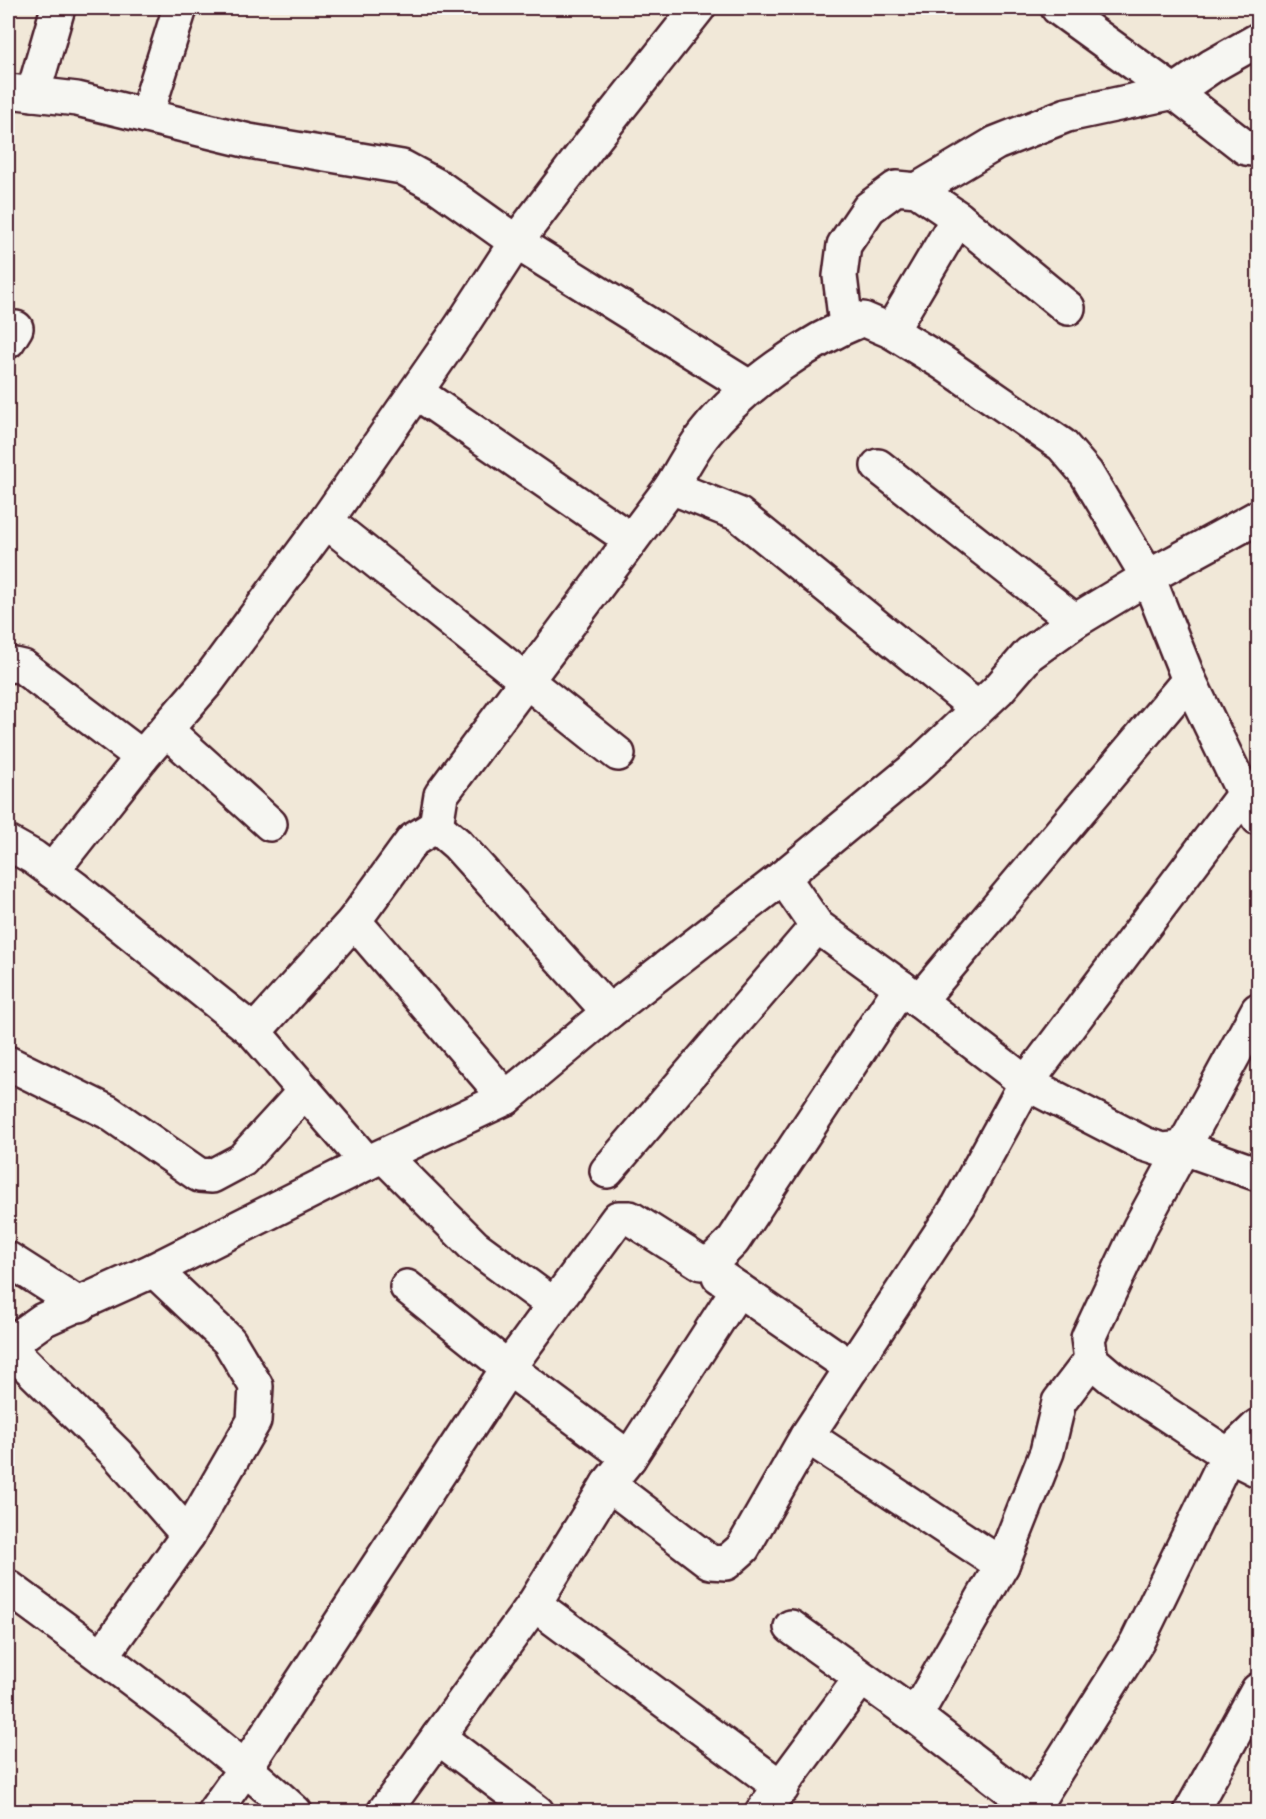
<svg xmlns="http://www.w3.org/2000/svg" width="1266" height="1819" viewBox="0 0 1266 1819" font-family="'Architects Daughter',sans-serif">
<style>
.lines{fill:none;stroke-linecap:round;stroke-linejoin:round}
.minor-casing{stroke:#4a1f2b;stroke-width:38}
.minor{stroke:#f6f6f2;stroke-width:33}
</style>
<rect width="100%" height="100%" fill="#f1e8d8"/>
<filter id="ink" filterUnits="userSpaceOnUse"><feTurbulence type="fractalNoise" baseFrequency=".0167" numOctaves="2"/><feDisplacementMap in="SourceGraphic" scale="12" xChannelSelector="R" yChannelSelector="G"/><feConvolveMatrix kernelMatrix="1 2 1 2 8 2 1 2 1" color-interpolation-filters="sRGB"/></filter>
<g filter="url(#ink)">
<g class="lines">
<g class="minor-casing">
<g id="minor">
<polyline points="1058,8 1174,92 1246,148 1258,150"/>
<polyline points="8,91 77,99 249,141 402,167 439,187 516,242 749,387"/>
<polyline points="33,94 58,8"/>
<polyline points="146,116 180,8"/>
<polyline points="917,190 996,143 1067,115 1174,92 1212,66 1258,40"/>
<polyline points="846,325 840,276 844,245 869,208 896,188 917,190 958,218 1068,308"/>
<polyline points="891,331 958,218"/>
<polyline points="8,341 16,328"/>
<polyline points="416,392 631,540"/>
<polyline points="878,466 1075,621"/>
<path d="M 671,487 C 682,469 692,449 706,432 C 743,386 808,341 863,319 L 891,331 L 943,363 L 1062,445 L 1086,473 L 1148,577 L 1189,680 L 1244,794 L 1258,818"/>
<polyline points="326,521 618,754"/>
<polyline points="8,666 10,664 23,667 142,757"/>
<polyline points="166,730 270,824"/>
<polyline points="436,826 441,795 671,487 738,514 977,708"/>
<polyline points="8,843 33,857 76,889 254,1032 367,1163"/>
<polyline points="52,871 142,757 207,682 326,521 460,328 516,242 592,142 698,8"/>
<polyline points="783,877 817,926 901,987 1026,1083 1144,1144 1163,1150 1184,1148 1258,1174"/>
<polyline points="354,921 506,1098"/>
<polyline points="919,1001 1189,680"/>
<polyline points="1258,1010 1139,1229 1088,1338 1091,1360 1112,1378 1228,1455 1258,1470"/>
<polyline points="254,1032 354,921 413,840 436,826 457,844 609,1012"/>
<polyline points="8,1063 108,1112 199,1175 212,1176 242,1160 305,1091"/>
<polyline points="384,1156 474,1246 554,1305"/>
<polyline points="607,1171 817,926"/>
<polyline points="8,1259 80,1305"/>
<polyline points="719,1276 852,1368"/>
<polyline points="407,1287 508,1368 629,1458"/>
<polyline points="8,1345 43,1320 154,1270 367,1163 506,1098 609,1012 783,877 913,770 998,690 1029,654 1075,621 1148,577 1258,517"/>
<polyline points="8,1347 118,1455 188,1535"/>
<polyline points="807,1436 1002,1565"/>
<polyline points="608,1484 710,1562 726,1563 743,1548 807,1436 959,1205 1026,1083 1244,794"/>
<path d="M 8,1587 C 105,1659 205,1730 295,1812"/>
<polyline points="534,1604 782,1788"/>
<polyline points="791,1627 915,1716 1033,1807"/>
<polyline points="102,1656 188,1535 254,1421 256,1386 229,1341 154,1270"/>
<polyline points="915,1716 1002,1565 1047,1452 1059,1402 1091,1360"/>
<polyline points="438,1737 537,1812"/>
<polyline points="214,1812 246,1767 508,1368 618,1218 630,1218 701,1263 714,1260 733,1241 901,987"/>
<polyline points="384,1812 534,1604 608,1484 629,1458 738,1289"/>
<polyline points="762,1812 861,1678"/>
<polyline points="1030,1812 1137,1642 1228,1455 1258,1426"/>
<polyline points="1191,1812 1258,1690"/>
</g>
</g>
<use href="#minor" class="minor"/>
</g>
</g>
<rect width="1266" height="1819" fill="none" stroke="#f6f6f2" stroke-width="30"/>
<rect x="15" y="15" width="1236" height="1789" fill="none" stroke="#4a1f2b" stroke-width="2" filter="url(#ink)"/>
</svg>
